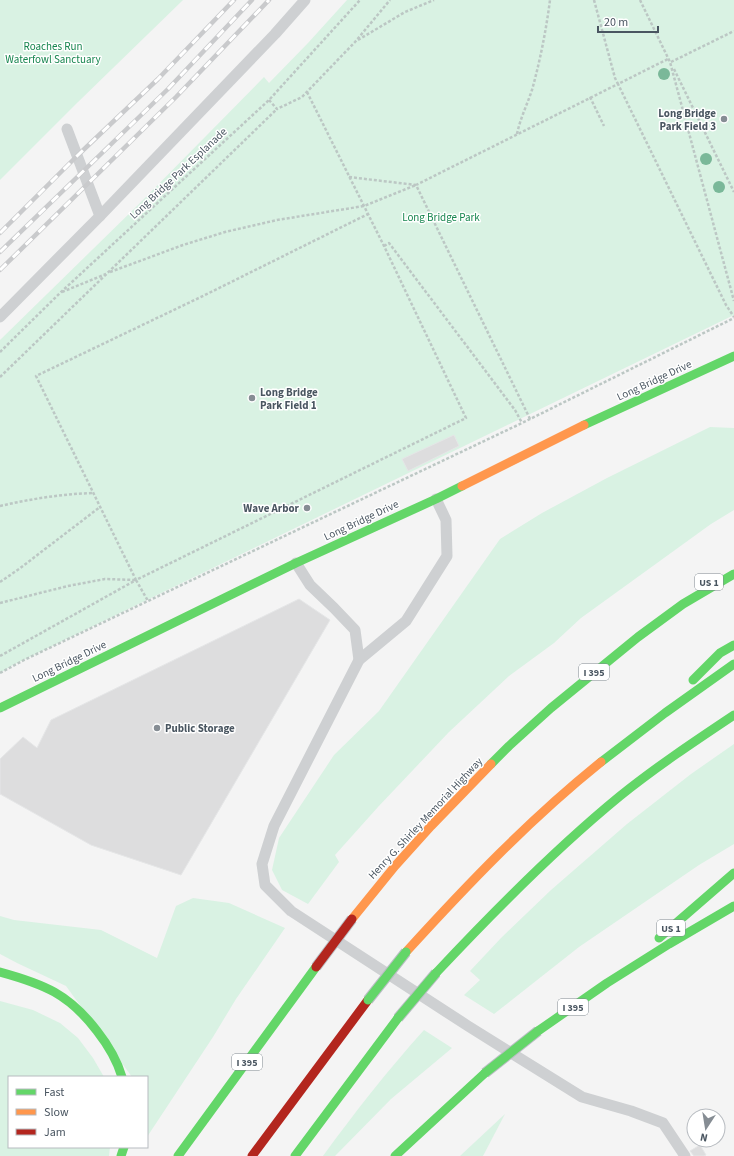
<svg xmlns="http://www.w3.org/2000/svg" width="734" height="1156" viewBox="0 0 734 1156" font-family="'Source Sans 3',sans-serif">
<style>
.green{fill:#d9f2e3}
.building{fill:#ddddde;stroke:#e5e6e7}
.lines{fill:none;stroke-linecap:round;stroke-linejoin:round}
.path{stroke:#bcc7c4;stroke-width:2.5;stroke-dasharray:3 2;stroke-linecap:butt}
.lane{stroke:#ced0d2;stroke-width:11}
.fast{stroke:#63d668;stroke-width:9}
.slow{stroke:#ff974d;stroke-width:9}
.jam{stroke:#b3261e;stroke-width:9}
.rail-casing{stroke:#c9cacc;stroke-width:4.5}
.rail{stroke:#fff;stroke-width:3;stroke-dasharray:9;stroke-linecap:butt}
.fast-bridge-casing{stroke:#b9bec3;stroke-width:11;stroke-linecap:butt}
.jam-bridge-casing{stroke:#b9bec3;stroke-width:11;stroke-linecap:butt}
.fast-bridge{stroke:#63d668;stroke-width:9}
.jam-bridge{stroke:#b3261e;stroke-width:9}
.tree{fill:#7ab899}
.poi-dot{fill:#868d94;stroke:#fff;stroke-width:1.5}
.labels{text-anchor:middle;stroke-width:3;stroke-linejoin:round;paint-order:stroke}
.shield{fill:#fff;stroke:#808990;stroke-width:1}
.shield-label{font-size:10px;font-weight:bold;fill:#4a5661}
.park-label{font-size:11px;fill:#17864f;stroke:#fff}
.poi-label{font-size:11px;font-weight:bold;fill:#4a5661;stroke:#fff;text-anchor:end}
.street-label{font-size:11px;fill:#4a5661;stroke:#fff}
</style>
<rect width="100%" height="100%" fill="#f4f4f4"/>
<g class="green">
<polygon points="0,0 183,0 78,102 0,180"/>
<polygon points="347,0 734,0 734,315 13,665 0,673 0,340 138,205 264,77 269,83 308,43"/>
<polygon points="710,427 734,428 734,510 711,524 581,618 554,643 509,676 449,732 378,807 335,855 339,862 308,904 282,890 272,870 279,838 334,755 379,711 500,539 542,513 607,478"/>
<polygon points="734,744 734,844 699,865 579,947 494,1014 464,995 480,980 470,971 501,938 551,890 627,824 691,774"/>
<polygon points="193,898 229,903 285,928 236,999 213,1037 147,1137 147,1077 132,1077 66,986 17,963 0,954 0,916 14,920 101,930 157,958 176,906"/>
<polygon points="0,1001 33,1010 60,1023 78,1038 93,1058 104,1077 9,1077 9,1147 110,1147 109,1156 0,1156"/>
<path d="M 424,1030 L 452,1048 L 391,1099 L 335,1156 L 323,1156 C 355,1112 388,1070 424,1030 Z"/>
<polygon points="505,1114 483,1156 460,1156"/>
</g>
<g class="building">
<polygon points="454,435 459,446 408,471 402,459"/>
<polygon points="299,599 330,620 181,875 91,845 0,794 0,759 23,737 37,748 51,720"/>
<polygon points="700,1145 706,1155 704,1156 694,1156 690,1151"/>
</g>
<g class="lines">
<g class="path">
<polyline points="594,0 615,78 618,84 668,59"/>
<polyline points="640,0 670,62 734,301"/>
<polyline points="358,40 405,12 434,0"/>
<polyline points="671,62 734,31"/>
<polyline points="674,69 734,192"/>
<polyline points="307,92 384,246 466,418 136,580 36,376 205,295 368,214"/>
<polyline points="590,97 604,126"/>
<polyline points="269,100 277,109 302,97 355,42 390,0"/>
<path d="M 517,134 C 520,119 527,105 532,90 C 540,61 546,31 550,0"/>
<polyline points="349,177 416,185"/>
<polyline points="384,246 389,243 515,410 522,423"/>
<polyline points="110,272 183,245 225,232 277,220 364,206 416,185"/>
<polyline points="62,292 106,274"/>
<polyline points="0,352 60,293 269,100 360,0"/>
<polyline points="0,377 277,109"/>
<polyline points="530,419 416,185 618,84 726,305 734,317"/>
<path d="M 0,506 C 31,499 61,494 93,493"/>
<polyline points="136,580 148,601"/>
<polyline points="0,582 19,569 100,507"/>
<polyline points="0,603 68,586 105,579 135,580"/>
<polyline points="0,656 136,580"/>
<polyline points="0,673 24,660 522,423 734,318"/>
</g>
<g class="lane">
<polyline points="67,129 100,216"/>
<polyline points="0,317 100,216 275,34 305,0"/>
<polyline points="436,499 446,520 447,556 406,621 359,660 274,826 262,864 265,885 291,911 468,1026 582,1097 631,1111 663,1123 685,1156"/>
<polyline points="296,563 310,585 334,608 355,630 359,660"/>
</g>
<g class="fast">
<polyline points="584,425 734,356"/>
<polyline points="693,680 720,653 734,645"/>
<polyline points="0,708 296,563 436,499 462,486"/>
<polyline points="601,762 665,713 734,664"/>
<polyline points="491,764 509,746 551,708 638,637 683,604 734,574"/>
<polyline points="659,938 734,873"/>
<path d="M 0,972 C 44,984 69,994 97,1031 C 108,1045 117,1060 122,1077"/>
<path d="M 436,973 C 494,911 554,850 620,796 C 656,767 695,741 734,715"/>
<polyline points="538,1031 607,983 669,944 734,906"/>
<polyline points="121,1156 124,1147"/>
<polyline points="178,1156 316,967"/>
<polyline points="295,1156 398,1018"/>
<polyline points="395,1156 485,1073"/>
</g>
<g class="slow">
<polyline points="462,486 584,425"/>
<polyline points="352,919 395,866 431,826 491,764"/>
<path d="M 406,952 C 467,885 530,819 601,762"/>
</g>
<polyline class="jam" points="252,1156 368,1000"/>
<g class="rail-casing">
<g id="rail">
<polyline points="0,233 77,156 158,79 234,0"/>
<polyline points="0,252 168,89 252,0"/>
<polyline points="0,270 176,97 269,0"/>
</g>
</g>
<use href="#rail" class="rail"/>
<g class="fast-bridge-casing">
<g id="fast-bridge">
<polyline points="368,1000 406,952"/>
<polyline points="398,1018 436,973"/>
<polyline points="485,1073 538,1031"/>
</g>
</g>
<g class="jam-bridge-casing">
<polyline id="jam-bridge" points="316,967 352,919"/>
</g>
<use href="#fast-bridge" class="fast-bridge"/>
<use href="#jam-bridge" class="jam-bridge"/>
</g>
<g class="tree">
<circle cx="664" cy="74" r="6"/>
<circle cx="706" cy="159" r="6"/>
<circle cx="719" cy="187" r="6"/>
</g>
<g class="poi-dot">
<circle cx="724" cy="119" r="4"/>
<circle cx="252" cy="398" r="4"/>
<circle cx="307" cy="508" r="4"/>
<circle cx="157" cy="728" r="4"/>
</g>
<g class="labels">
<g class="shield">
<rect x="695" y="574" width="28" height="16" rx="3"/>
<rect x="579" y="664" width="30" height="16" rx="3"/>
<rect x="657" y="920" width="28" height="16" rx="3"/>
<rect x="558" y="999" width="30" height="16" rx="3"/>
<rect x="232" y="1054" width="30" height="16" rx="3"/>
</g>
<g class="shield-label">
<text x="709" y="586">US 1</text>
<text x="594" y="676">I 395</text>
<text x="671" y="932">US 1</text>
<text x="573" y="1011">I 395</text>
<text x="247" y="1066">I 395</text>
</g>
<g class="park-label">
<text x="53" y="50">Roaches Run<tspan x="53" dy="13">Waterfowl Sanctuary</tspan></text>
<text x="441" y="221">Long Bridge Park</text>
</g>
<g class="poi-label">
<text x="716" y="117">Long Bridge<tspan x="716" dy="13">Park Field 3</tspan></text>
<text x="260" y="396" text-anchor="start">Long Bridge<tspan x="260" dy="13">Park Field 1</tspan></text>
<text x="299" y="512">Wave Arbor</text>
<text x="165" y="732" text-anchor="start">Public Storage</text>
</g>
<g class="street-label">
<text transform="translate(178 173) rotate(-43)" y="4">Long Bridge Park Esplanade</text>
<text transform="translate(654 380) rotate(-25)" y="4">Long Bridge Drive</text>
<text transform="translate(361 520) rotate(-25)" y="4">Long Bridge Drive</text>
<text transform="translate(69 661) rotate(-26)" y="4">Long Bridge Drive</text>
<text transform="translate(425 818) rotate(-47)" y="4">Henry G. Shirley Memorial Highway</text>
</g>
</g>
<rect x="8" y="1076" width="140" height="72" fill="#ffffff" stroke="#b7bbc0"/>
<rect x="16" y="1089" width="20" height="6" fill="#63d668" stroke="#b7bbc0"/>
<text x="44" y="1096" font-size="12" fill="#4a5661">Fast</text>
<rect x="16" y="1109" width="20" height="6" fill="#ff974d" stroke="#b7bbc0"/>
<text x="44" y="1116" font-size="12" fill="#4a5661">Slow</text>
<rect x="16" y="1129" width="20" height="6" fill="#b3261e" stroke="#b7bbc0"/>
<text x="44" y="1136" font-size="12" fill="#4a5661">Jam</text>
<g transform="translate(706 1128) rotate(192)"><circle r="19" fill="#ffffff" stroke="#b7bbc0"/>
<path d="M0-3L7 15L0 10L-7 15Z" fill="#868d94"/>
<text y="-6" font-size="11" font-weight="bold" text-anchor="middle" fill="#4a5661">N</text>
</g>
<path d="M598 26v6h60v-6" fill="none" stroke="#4a5661" stroke-width="2"/>
<text x="604" y="26" font-size="12" fill="#4a5661" stroke="#ffffff" stroke-width="3" paint-order="stroke">20 m</text>
</svg>
